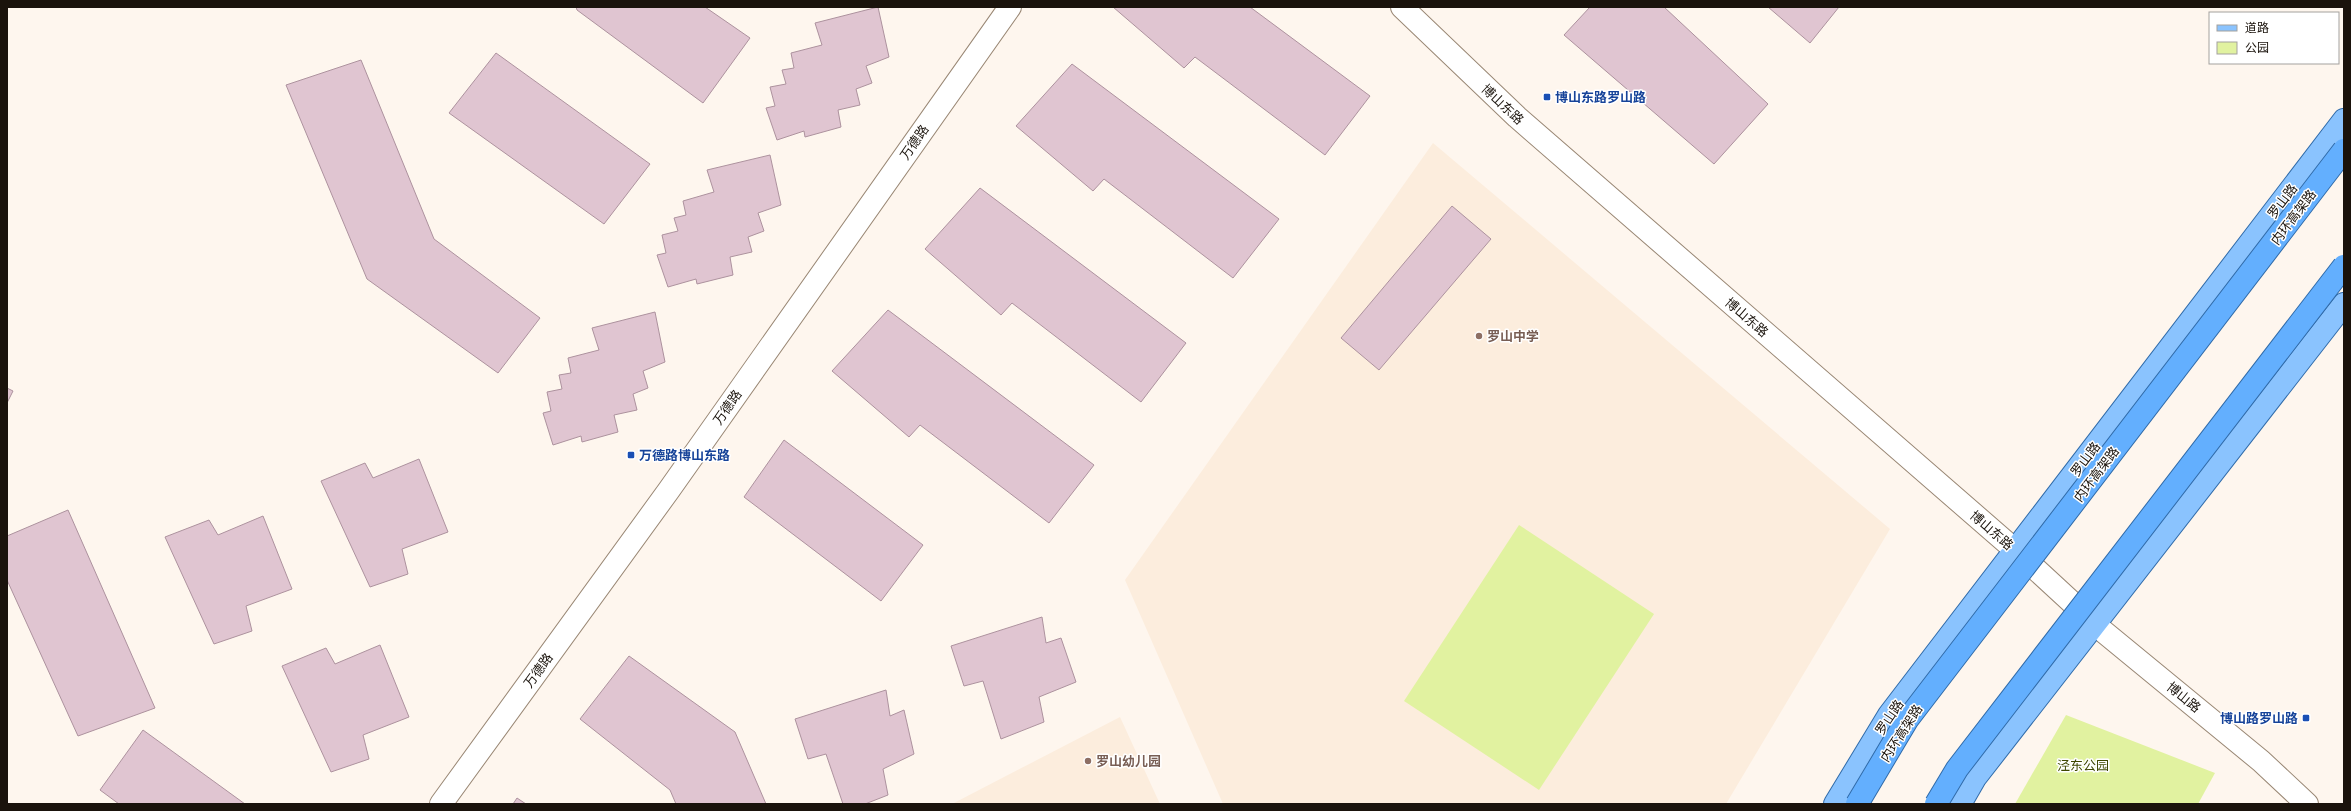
<svg xmlns="http://www.w3.org/2000/svg" width="2351" height="811" viewBox="0 0 2351 811" font-family="'Nunito Sans','Noto Sans SC',sans-serif">
<style>
.built{fill:#fceddd}
.green{fill:#e1f2a0}
.building{fill:#e0c5d1;stroke:#ad929e}
.lines{fill:none;stroke-linecap:round;stroke-linejoin:round}
.minor-casing{stroke:#998774;stroke-width:24}
.tertiary-casing{stroke:#998774;stroke-width:24}
.primary-casing{stroke:#306ba9;stroke-width:24}
.minor{stroke:#fff;stroke-width:22}
.tertiary{stroke:#fff;stroke-width:22}
.primary{stroke:#8ac3fe;stroke-width:22}
.trunk-bridge-casing{stroke:#306ba9;stroke-width:24;stroke-linecap:butt}
.trunk-bridge{stroke:#63affe;stroke-width:22}
.transit-dot{fill:#1a4fb4;stroke:#fff;stroke-width:1.5}
.education-dot{fill:#8d6e63;stroke:#fff;stroke-width:1.5}
.labels{text-anchor:middle;stroke-width:3;stroke-linejoin:round;paint-order:stroke}
.transit-label{font-size:13px;font-weight:bold;fill:#164399;stroke:#fff;text-anchor:start}
.street-label{font-size:13px;fill:#1a130c;stroke:#fff}
.education-label{font-size:13px;font-weight:bold;fill:#785e54;stroke:#fff;text-anchor:start}
.park-label{font-size:13px;fill:#3e4700;stroke:#fff}
</style>
<rect width="100%" height="100%" fill="#fef6ee"/>
<g class="built">
<polygon points="1433,143 1890,529 1726,804 1223,804 1125,580"/>
<polygon points="1120,717 1160,804 952,804"/>
</g>
<g class="green">
<polygon points="1519,525 1654,614 1539,790 1404,701"/>
<polygon points="2066,715 2215,773 2198,804 2015,804"/>
</g>
<g class="building">
<polygon points="576,7 705,7 750,38 703,103 577,10"/>
<polygon points="878,7 889,57 866,66 872,83 856,89 860,105 838,110 841,127 805,137 804,131 777,140 766,108 775,106 770,87 786,84 782,70 794,68 791,53 822,45 815,23"/>
<polygon points="1113,7 1250,7 1370,96 1325,155 1195,57 1184,68"/>
<polygon points="1590,7 1664,7 1768,104 1714,164 1564,35"/>
<polygon points="1768,7 1839,7 1810,43"/>
<polygon points="496,53 650,164 604,224 449,113"/>
<polygon points="361,60 434,239 540,318 498,373 367,279 286,85"/>
<polygon points="1072,64 1279,219 1233,278 1104,179 1093,191 1016,126"/>
<polygon points="770,155 781,205 758,213 764,231 748,237 752,252 730,257 733,275 697,284 696,279 668,287 657,255 666,253 662,235 678,231 674,218 686,215 683,201 714,192 707,170"/>
<polygon points="980,188 1186,343 1141,402 1012,303 1001,315 925,249"/>
<polygon points="1452,206 1491,239 1379,370 1341,338"/>
<polygon points="888,310 1094,465 1049,523 920,425 909,437 832,371"/>
<polygon points="655,312 665,362 643,371 648,388 633,394 637,410 614,415 618,432 582,442 581,436 553,445 543,413 551,411 547,392 562,389 559,375 571,373 568,358 599,350 592,328"/>
<polygon points="7,388 13,391 7,403"/>
<polygon points="784,440 923,545 881,601 744,497"/>
<polygon points="419,459 448,532 402,549 408,574 370,587 321,481 365,463 373,478"/>
<polygon points="68,510 155,708 78,736 7,580 7,536"/>
<polygon points="263,516 292,589 246,606 252,631 214,644 165,537 209,520 218,535"/>
<polygon points="1042,617 1046,643 1061,638 1076,682 1039,697 1044,722 1001,739 983,681 964,686 951,646"/>
<polygon points="380,645 409,717 363,735 369,759 331,772 282,666 326,648 335,664"/>
<polygon points="629,656 735,732 766,804 676,804 670,790 580,719"/>
<polygon points="886,690 890,716 904,710 914,754 883,769 888,795 865,804 843,804 826,754 808,759 795,719"/>
<polygon points="143,730 245,804 119,804 100,790"/>
<polygon points="517,798 526,804 513,804"/>
</g>
<g class="lines">
<g class="minor-casing">
<polyline id="minor" points="441,804 669,490 1010,7"/>
</g>
<g class="tertiary-casing">
<polyline id="tertiary" points="1402,7 1517,117 2015,550 2104,632 2261,761 2307,804"/>
</g>
<g class="primary-casing">
<g id="primary">
<polyline points="1835,804 1889,715 2344,120"/>
<polyline points="1960,804 1975,778 2344,304"/>
</g>
</g>
<use href="#minor" class="minor"/>
<use href="#tertiary" class="tertiary"/>
<use href="#primary" class="primary"/>
<g class="trunk-bridge-casing">
<g id="trunk-bridge">
<polyline points="1857,804 1907,720 2344,150"/>
<polyline points="1936,804 1957,769 2344,266"/>
</g>
</g>
<use href="#trunk-bridge" class="trunk-bridge"/>
</g>
<g class="transit-dot">
<rect x="1543" y="93" width="8" height="8" rx="2"/>
<rect x="627" y="451" width="8" height="8" rx="2"/>
<rect x="2302" y="714" width="8" height="8" rx="2"/>
</g>
<g class="education-dot">
<circle cx="1479" cy="336" r="4"/>
<circle cx="1088" cy="761" r="4"/>
</g>
<g class="labels">
<g class="transit-label">
<text x="1555" y="102">博山东路罗山路</text>
<text x="639" y="460">万德路博山东路</text>
<text x="2298" y="723" text-anchor="end">博山路罗山路</text>
</g>
<g class="street-label">
<text transform="translate(1503 104) rotate(43)" y="5">博山东路</text>
<text transform="translate(914 142) rotate(-55)" y="5">万德路</text>
<text transform="translate(2282 201) rotate(-53)" y="5">罗山路</text>
<text transform="translate(2293 217) rotate(-53)" y="5">内环高架路</text>
<text transform="translate(1747 317) rotate(41)" y="5">博山东路</text>
<text transform="translate(727 407) rotate(-55)" y="5">万德路</text>
<text transform="translate(2085 459) rotate(-53)" y="5">罗山路</text>
<text transform="translate(2096 474) rotate(-53)" y="5">内环高架路</text>
<text transform="translate(1992 530) rotate(41)" y="5">博山东路</text>
<text transform="translate(538 670) rotate(-54)" y="5">万德路</text>
<text transform="translate(2184 697) rotate(39)" y="5">博山路</text>
<text transform="translate(1889 717) rotate(-56)" y="5">罗山路</text>
<text transform="translate(1901 733) rotate(-57)" y="5">内环高架路</text>
</g>
<g class="education-label">
<text x="1487" y="341">罗山中学</text>
<text x="1096" y="766">罗山幼儿园</text>
</g>
<g class="park-label">
<text x="2083" y="770">泾东公园</text>
</g>
</g>
<rect width="2351" height="811" fill="none" stroke="#1a130c" stroke-width="16"/>
<rect x="2209" y="12" width="130" height="52" fill="#ffffff" stroke="#a3a19e"/>
<rect x="2217" y="25" width="20" height="6" fill="#8ac3fe" stroke="#a3a19e"/>
<text x="2245" y="32" font-size="12" fill="#1a130c">道路</text>
<rect x="2217" y="42" width="20" height="12" fill="#e1f2a0" stroke="#a3a19e"/>
<text x="2245" y="52" font-size="12" fill="#1a130c">公园</text>
</svg>
